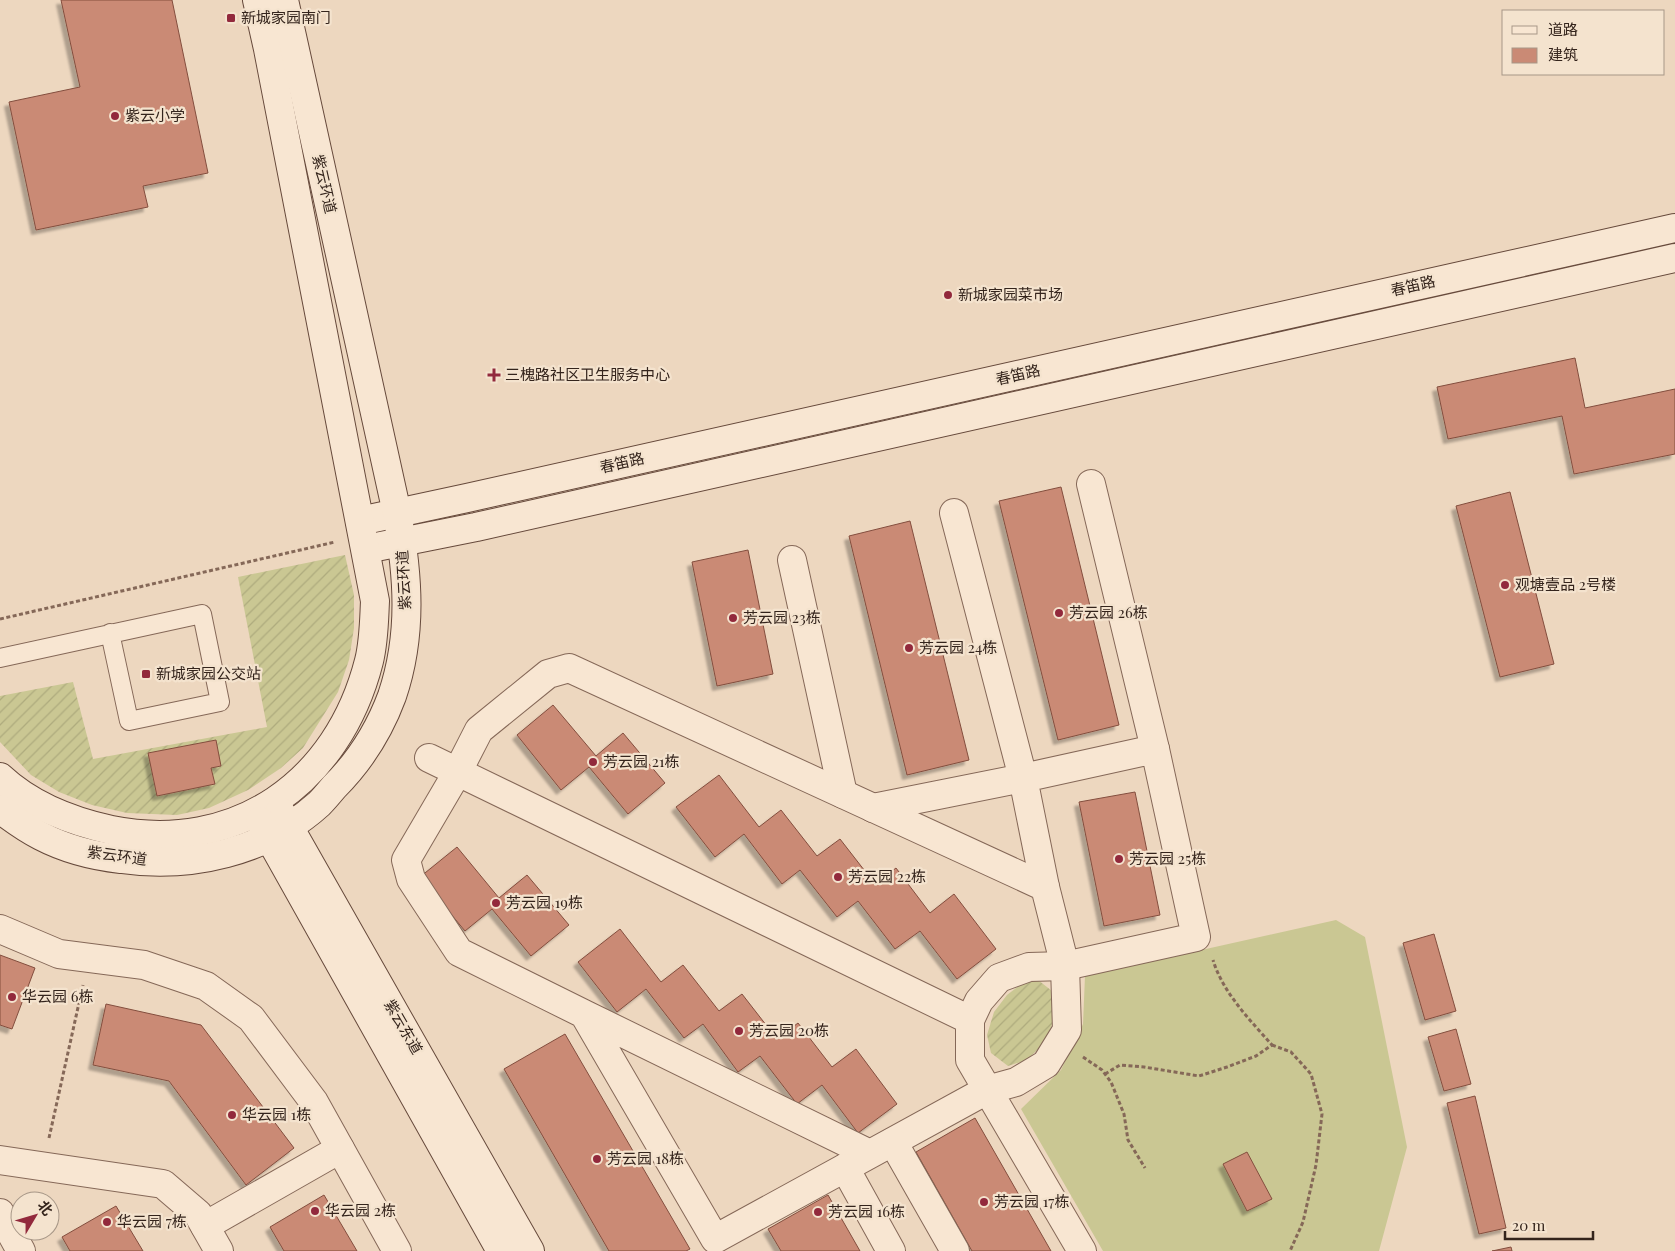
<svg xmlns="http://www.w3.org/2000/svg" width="1675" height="1251" viewBox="0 0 1675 1251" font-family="'Playfair Display','Noto Sans SC',serif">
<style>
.grass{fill:#cac793}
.garden{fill:url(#garden-furrows)}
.building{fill:#ca8a75;stroke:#834e3e;filter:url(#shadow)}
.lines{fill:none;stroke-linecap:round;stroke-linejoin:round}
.lane-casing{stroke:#856858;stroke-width:20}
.street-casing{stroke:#856858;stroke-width:30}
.secondary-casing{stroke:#66493b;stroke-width:30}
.path{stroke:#856858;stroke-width:3;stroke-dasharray:4 2.5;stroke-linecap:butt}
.lane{stroke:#f8e6d2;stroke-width:18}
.street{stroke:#f8e6d2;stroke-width:28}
.secondary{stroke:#f8e6d2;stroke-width:28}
.poi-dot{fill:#92293c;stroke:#f4e3ce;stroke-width:2}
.labels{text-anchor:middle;stroke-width:4.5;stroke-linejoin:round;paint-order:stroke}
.poi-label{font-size:15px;fill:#34241c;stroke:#f4e3ce;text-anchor:start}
.street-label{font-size:15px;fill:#34241c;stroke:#f4e3ce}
</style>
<defs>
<pattern id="garden-furrows" width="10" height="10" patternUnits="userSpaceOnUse" patternTransform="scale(1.25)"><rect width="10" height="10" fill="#cac793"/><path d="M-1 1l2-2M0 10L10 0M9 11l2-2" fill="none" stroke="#aeab7e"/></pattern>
<filter id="shadow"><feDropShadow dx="-4.5" dy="4.5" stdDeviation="1" flood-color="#0004"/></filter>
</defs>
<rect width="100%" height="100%" fill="#edd7bf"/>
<polygon class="grass" points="1336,920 1365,937 1407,1147 1379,1251 1103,1251 1021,1109 1061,1070 1083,1024 1085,976"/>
<g class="garden">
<polygon points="345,555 354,595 354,628 349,660 338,692 303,748 281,768 248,790 209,808 177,815 127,813 92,805 59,792 31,775 0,742 0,696 73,682 93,759 267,727 238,577"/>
<polygon points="1038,980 1052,991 1055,1018 1044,1043 1027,1060 1008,1066 991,1053 987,1035 994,1012 1007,995 1024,982"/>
</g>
<g class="building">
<polygon points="61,0 172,0 208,173 143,186 148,207 36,230 9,102 80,87"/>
<polygon points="1575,358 1585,408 1675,389 1675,454 1574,474 1562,416 1448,439 1437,387"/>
<polygon points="1061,487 1119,725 1058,740 999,501"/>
<polygon points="1510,492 1554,664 1500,677 1456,506"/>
<polygon points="910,521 969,760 907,775 849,536"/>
<polygon points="748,550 773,674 717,686 692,562"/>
<polygon points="553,705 596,756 623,733 665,783 628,814 589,767 561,790 517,735"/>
<polygon points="216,740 221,766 211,768 215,784 157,796 148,753"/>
<polygon points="719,775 759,827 781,810 817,856 840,839 875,884 896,868 930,913 954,894 996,949 957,979 920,931 895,949 858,901 837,917 800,870 782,884 744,834 715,857 676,807"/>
<polygon points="1135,792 1160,915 1104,926 1079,802"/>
<polygon points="457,847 499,898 527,875 569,925 531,956 492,909 465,931 420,877"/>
<polygon points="620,929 661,982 683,965 719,1011 742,994 777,1039 798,1023 832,1067 856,1049 897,1104 858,1133 822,1085 797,1104 760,1056 738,1072 703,1024 684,1038 646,989 617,1012 578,962"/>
<polygon points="1434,934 1456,1011 1425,1020 1403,943"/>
<polygon points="0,955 35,968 12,1029 0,1025"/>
<polygon points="106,1004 201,1025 294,1148 246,1185 169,1081 93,1065"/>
<polygon points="1456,1029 1471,1084 1444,1091 1428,1037"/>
<polygon points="565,1034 690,1249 686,1251 609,1251 504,1069"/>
<polygon points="1475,1096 1506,1228 1479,1234 1447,1103"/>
<polygon points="975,1118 1051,1251 972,1251 916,1152"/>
<polygon points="1247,1152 1272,1199 1247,1211 1223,1164"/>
<polygon points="324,1195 357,1251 284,1251 270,1227"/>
<polygon points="828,1195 860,1251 781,1251 768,1229"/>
<polygon points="116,1206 143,1251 70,1251 62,1237"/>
<polygon points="1511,1247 1512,1251 1492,1251"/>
</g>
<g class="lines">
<g class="lane-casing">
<polyline id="lane" points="0,658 202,614 220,702 129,721 110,633"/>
</g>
<g class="street-casing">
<g id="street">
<polyline points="1091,484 1155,749"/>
<polyline points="792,560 843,794"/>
<polyline points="429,758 970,1020 970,1060 1082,1251"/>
<polyline points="873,808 1023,778 954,513"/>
<polyline points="0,929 59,954 144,965 206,986 251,1018 314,1102 397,1251"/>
<polyline points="584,1014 459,952 411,879 406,860 457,773 479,730 548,674 569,668 1045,887 1065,966 1067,1030 1046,1064 1016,1082 987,1090 715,1239 584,1014 870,1154"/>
<polyline points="970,1020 979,1001 999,978 1029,967 1065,966 1196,937 1155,749 1023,778 1045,887"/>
<polyline points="893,1142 955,1251"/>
<polyline points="0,1160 163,1184 198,1214 219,1251"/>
<polyline points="845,1168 891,1251"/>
<polyline points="0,1213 21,1251"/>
<polyline points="205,1226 340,1149"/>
</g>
</g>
<g class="secondary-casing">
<g id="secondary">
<polyline points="360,521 467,498 1675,228"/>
<polyline points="366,549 476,527 1675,258"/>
<path d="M 0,777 C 31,806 70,821 111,830 C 236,855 338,783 369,661 C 374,641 374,621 375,601 L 268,49 L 257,0"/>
<path d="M 0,809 C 13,819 27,829 41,836 C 66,849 94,856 121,859 C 190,869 266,852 319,804 C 324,799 329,793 334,787 C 360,761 379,731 392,696 C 413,634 408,575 397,513 L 284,0"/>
<polyline points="280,811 530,1251"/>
<polyline points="260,821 501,1251"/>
</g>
</g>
<g class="path">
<polyline points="0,619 335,542"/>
<polyline points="1272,1045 1291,1052 1311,1074 1322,1114 1316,1165 1303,1222 1290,1251"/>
<polyline points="1083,1057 1102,1070 1111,1082 1124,1114 1128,1140 1145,1168"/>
<path d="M 1105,1074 L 1120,1065 L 1144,1067 L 1199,1076 L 1227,1067 L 1256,1056 L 1272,1045 C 1250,1020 1223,993 1213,960"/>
<polyline points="49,1138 83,985"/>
</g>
<use href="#lane" class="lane"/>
<use href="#street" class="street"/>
<use href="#secondary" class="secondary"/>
</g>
<g class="poi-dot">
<rect x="226" y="13" width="10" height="10" rx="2.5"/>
<circle cx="115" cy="116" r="5"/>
<circle cx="948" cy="295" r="5"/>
<path d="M491.5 367.5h5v5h5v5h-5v5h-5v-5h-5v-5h5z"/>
<circle cx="1505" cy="585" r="5"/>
<circle cx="1059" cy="613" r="5"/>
<circle cx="733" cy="618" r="5"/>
<circle cx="909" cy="648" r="5"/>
<rect x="141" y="669" width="10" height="10" rx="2.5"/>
<circle cx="593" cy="762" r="5"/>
<circle cx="1119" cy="859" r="5"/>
<circle cx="838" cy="877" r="5"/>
<circle cx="496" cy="903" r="5"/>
<circle cx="12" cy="997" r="5"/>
<circle cx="739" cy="1031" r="5"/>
<circle cx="232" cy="1115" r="5"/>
<circle cx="597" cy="1159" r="5"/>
<circle cx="984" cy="1202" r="5"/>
<circle cx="315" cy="1211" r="5"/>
<circle cx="818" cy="1212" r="5"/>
<circle cx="107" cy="1222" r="5"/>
</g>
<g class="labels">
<g class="poi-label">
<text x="241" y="23">新城家园南门</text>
<text x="125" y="121">紫云小学</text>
<text x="958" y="300">新城家园菜市场</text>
<text x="505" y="380">三槐路社区卫生服务中心</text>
<text x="1515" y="590">观塘壹品 2号楼</text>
<text x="1069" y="618">芳云园 26栋</text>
<text x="743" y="623">芳云园 23栋</text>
<text x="919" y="653">芳云园 24栋</text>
<text x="156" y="679">新城家园公交站</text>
<text x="603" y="767">芳云园 21栋</text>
<text x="1129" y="864">芳云园 25栋</text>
<text x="848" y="882">芳云园 22栋</text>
<text x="506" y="908">芳云园 19栋</text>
<text x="22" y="1002">华云园 6栋</text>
<text x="749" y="1036">芳云园 20栋</text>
<text x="242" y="1120">华云园 1栋</text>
<text x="607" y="1164">芳云园 18栋</text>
<text x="994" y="1207">芳云园 17栋</text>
<text x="325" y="1216">华云园 2栋</text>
<text x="828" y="1217">芳云园 16栋</text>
<text x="117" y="1227">华云园 7栋</text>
</g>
<g class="street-label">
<text transform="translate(324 184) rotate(77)" y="5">紫云环道</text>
<text transform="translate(1413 286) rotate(-13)" y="5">春笛路</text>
<text transform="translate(1018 375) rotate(-13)" y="5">春笛路</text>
<text transform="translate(622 463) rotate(-13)" y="5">春笛路</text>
<text transform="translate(404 580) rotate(-93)" y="5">紫云环道</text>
<text transform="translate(117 856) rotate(8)" y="5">紫云环道</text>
<text transform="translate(403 1027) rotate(60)" y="5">紫云东道</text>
</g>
</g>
<rect x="1502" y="10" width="162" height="65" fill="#f4e3ce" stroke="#a79787"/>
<rect x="1512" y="26" width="25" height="8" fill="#f8e6d2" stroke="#a79787"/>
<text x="1548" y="35" font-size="15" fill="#34241c">道路</text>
<rect x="1512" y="48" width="25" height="15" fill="#ca8a75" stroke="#a79787"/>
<text x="1548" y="60" font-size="15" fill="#34241c">建筑</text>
<g transform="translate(35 1216) rotate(52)"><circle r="24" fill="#f4e3ce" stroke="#a79787"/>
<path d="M0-4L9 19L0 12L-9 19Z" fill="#92293c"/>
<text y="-8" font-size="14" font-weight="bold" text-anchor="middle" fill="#34241c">北</text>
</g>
<path d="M1505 1231v8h88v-8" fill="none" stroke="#34241c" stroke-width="2.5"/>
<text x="1512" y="1231" font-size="15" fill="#34241c" stroke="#f4e3ce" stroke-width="4" paint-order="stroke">20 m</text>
</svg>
